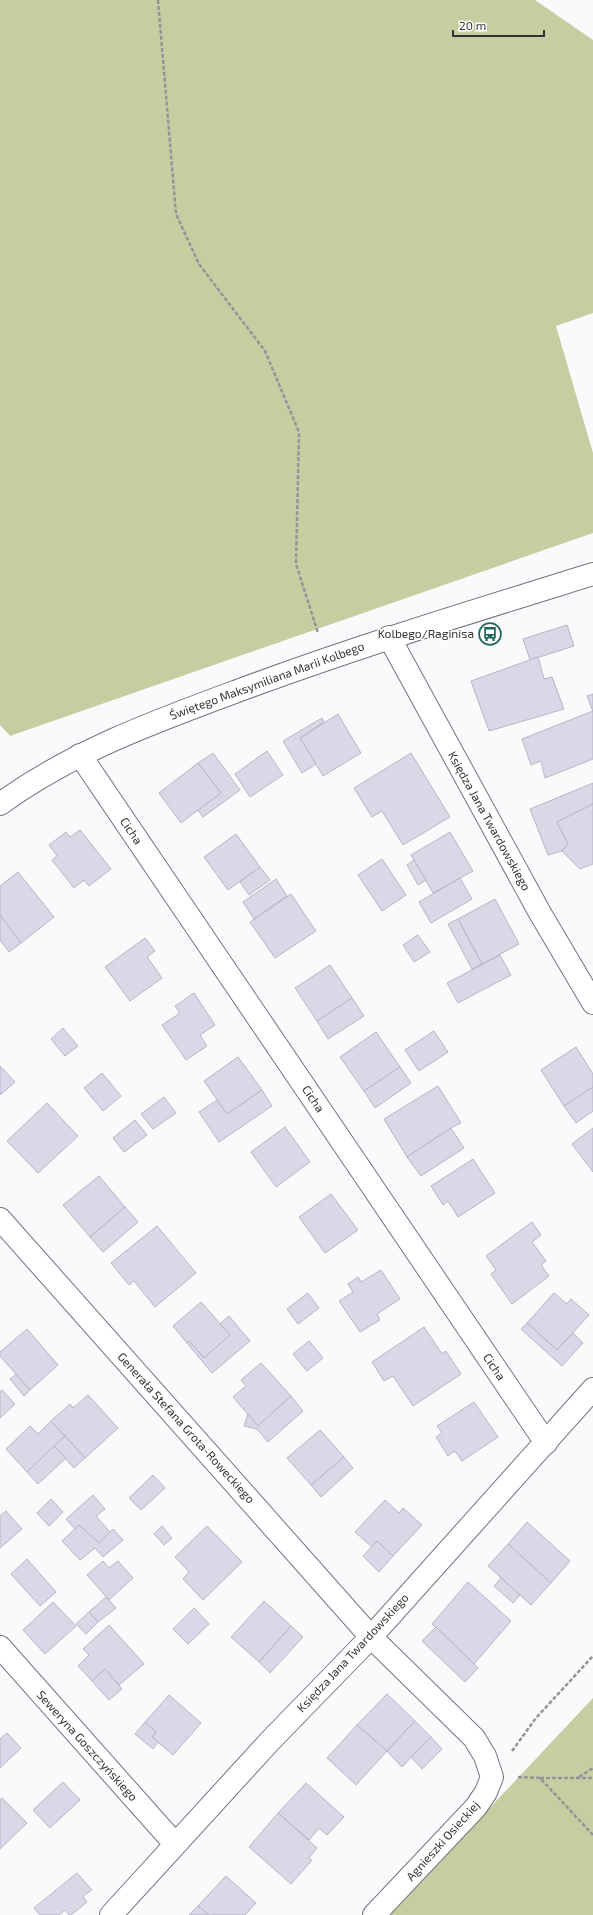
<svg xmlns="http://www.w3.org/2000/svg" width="593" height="1915" viewBox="0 0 593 1915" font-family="'Exo 2',sans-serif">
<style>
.grass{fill:#c8cda1}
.building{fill:#dad7e7;stroke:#b7b5c4}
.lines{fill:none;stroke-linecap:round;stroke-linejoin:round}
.minor-casing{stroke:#757380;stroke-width:24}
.tertiary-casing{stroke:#757380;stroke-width:24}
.path{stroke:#949498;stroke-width:2.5;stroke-dasharray:4 2;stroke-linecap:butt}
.minor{stroke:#fff;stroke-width:22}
.tertiary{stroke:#fff;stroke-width:22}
.labels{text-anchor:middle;stroke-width:3;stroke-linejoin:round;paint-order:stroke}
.poi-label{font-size:12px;fill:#333238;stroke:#fff;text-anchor:end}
.street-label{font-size:12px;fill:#333238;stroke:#fff}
</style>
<rect width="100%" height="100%" fill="#fafafd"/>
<g class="grass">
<polygon points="0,0 535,0 593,40 593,313 556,326 593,453 593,533 10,736 0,725"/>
<polygon points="593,1698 593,1915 389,1915"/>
</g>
<g class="building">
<polygon points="567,625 574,646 530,660 523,639"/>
<polygon points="538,657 544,679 552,677 564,709 489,731 471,681"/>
<polygon points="593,694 593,712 587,696"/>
<polygon points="593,711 593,759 545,778 541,761 531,765 522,739"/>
<polygon points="338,714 361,753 323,776 300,738"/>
<polygon points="322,718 324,722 300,738 316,764 302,773 283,741"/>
<polygon points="267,751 283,775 250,797 235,774"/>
<polygon points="213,753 240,790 203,817 198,810 221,793 198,763"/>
<polygon points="411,753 450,817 403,845 382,811 372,817 354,788"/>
<polygon points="198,763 221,793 181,823 159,793"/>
<polygon points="593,783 593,804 557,822 568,844 562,851 548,855 530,809"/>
<polygon points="593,804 593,864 580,869 562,851 568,844 557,822"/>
<polygon points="80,830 111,869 89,886 84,880 74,888 52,860 57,856 49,845 66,832 70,837"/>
<polygon points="450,832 473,871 433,893 411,855"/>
<polygon points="236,834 260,867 228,890 204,857"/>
<polygon points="382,859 406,895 382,911 358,875"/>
<polygon points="414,860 426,880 418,885 407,865"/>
<polygon points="260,867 270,880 249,895 240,882"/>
<polygon points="18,872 54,917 21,943 0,915 0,886"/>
<polygon points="460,878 472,899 431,923 419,902"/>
<polygon points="276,879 287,896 254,919 243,902"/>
<polygon points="291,894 316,931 275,958 250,922"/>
<polygon points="495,899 519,944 482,964 458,919"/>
<polygon points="0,915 21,943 9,952 0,940"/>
<polygon points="458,919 482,964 472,969 448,924"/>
<polygon points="418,935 430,952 414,962 403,945"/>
<polygon points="145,938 155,951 147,957 162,978 130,1001 105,967"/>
<polygon points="500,955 511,975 458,1003 447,983"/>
<polygon points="330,965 352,998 317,1021 295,988"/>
<polygon points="194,993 215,1025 200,1035 207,1046 186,1060 162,1025 180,1013 175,1006"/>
<polygon points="352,998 364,1016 328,1039 317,1021"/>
<polygon points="63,1028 78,1046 65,1056 51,1039"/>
<polygon points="434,1031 448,1052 419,1071 405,1050"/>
<polygon points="376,1032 400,1067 364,1091 340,1057"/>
<polygon points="576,1047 593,1074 593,1087 564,1106 541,1070"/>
<polygon points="238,1057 262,1090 227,1114 204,1081"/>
<polygon points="0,1066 15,1082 0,1095"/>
<polygon points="400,1067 411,1083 375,1108 364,1091"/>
<polygon points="102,1073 121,1096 103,1111 84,1088"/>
<polygon points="438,1086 461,1123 451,1128 407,1157 384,1119"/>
<polygon points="593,1087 593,1111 576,1123 564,1106"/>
<polygon points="262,1090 272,1106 219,1142 199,1112 217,1100 227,1114"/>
<polygon points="164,1097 176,1113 153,1129 141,1114"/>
<polygon points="47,1103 78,1136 38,1173 7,1141"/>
<polygon points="135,1120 147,1135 124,1152 113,1138"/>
<polygon points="285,1127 310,1162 276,1187 251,1152"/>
<polygon points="451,1128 464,1148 421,1176 407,1157"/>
<polygon points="593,1128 593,1172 572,1144"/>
<polygon points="473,1159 495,1193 458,1217 448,1201 443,1205 431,1186"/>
<polygon points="99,1176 125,1207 90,1237 63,1205"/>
<polygon points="331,1194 358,1230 325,1253 299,1217"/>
<polygon points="125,1207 138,1222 103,1252 90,1237"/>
<polygon points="532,1222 541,1235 532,1242 546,1261 541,1265 549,1276 512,1304 491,1274 496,1270 486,1256"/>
<polygon points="157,1226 196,1273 155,1307 134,1281 129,1285 111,1263"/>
<polygon points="381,1270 400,1299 377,1314 380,1320 360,1332 339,1301 353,1292 348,1284 358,1277 361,1282"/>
<polygon points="308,1293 319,1308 298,1324 287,1309"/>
<polygon points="554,1293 567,1304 571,1299 589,1315 557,1350 527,1323"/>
<polygon points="201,1302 230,1335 204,1358 189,1341 187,1343 173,1326"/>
<polygon points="229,1316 250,1341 212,1373 187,1343 189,1341 204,1358 230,1335 220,1324"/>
<polygon points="527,1323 557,1350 573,1333 583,1343 562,1366 521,1329"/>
<polygon points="424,1327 442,1354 446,1351 461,1374 413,1406 393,1376 384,1381 372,1362"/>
<polygon points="27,1329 58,1365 30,1390 0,1356 0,1352"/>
<polygon points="309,1341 323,1358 307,1371 293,1354"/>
<polygon points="261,1363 291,1396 258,1426 233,1397 246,1386 241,1380"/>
<polygon points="16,1374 30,1390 24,1396 10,1379"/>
<polygon points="2,1390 15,1404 0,1418 0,1392"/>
<polygon points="88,1395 118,1428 85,1458 51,1421 70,1404 73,1408"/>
<polygon points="291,1396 303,1411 268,1442 257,1429 244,1426 248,1414 258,1426"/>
<polygon points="474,1402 498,1437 462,1461 455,1451 448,1456 436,1437 442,1433 437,1426"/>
<polygon points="51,1421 65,1436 27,1472 6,1449 30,1426 38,1434"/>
<polygon points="320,1430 344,1457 311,1485 287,1458"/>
<polygon points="65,1436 85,1458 74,1468 54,1446"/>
<polygon points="54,1446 66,1458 38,1484 27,1472"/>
<polygon points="344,1457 353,1468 321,1497 311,1485"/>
<polygon points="153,1475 165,1488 141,1510 129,1498"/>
<polygon points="93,1495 105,1509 96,1516 110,1532 99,1543 79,1525 75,1529 66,1519"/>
<polygon points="51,1499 63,1512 49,1526 37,1513"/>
<polygon points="385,1500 399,1513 403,1508 422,1525 393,1556 377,1541 372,1547 355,1532"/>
<polygon points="6,1511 22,1529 0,1548 0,1516"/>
<polygon points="527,1522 570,1561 551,1583 508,1544"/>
<polygon points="79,1525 99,1543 113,1529 123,1540 103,1557 95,1548 80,1560 62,1541"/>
<polygon points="162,1526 172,1538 164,1545 154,1534"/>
<polygon points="207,1526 242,1562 203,1600 183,1579 189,1572 175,1557"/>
<polygon points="377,1541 393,1556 379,1572 363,1556"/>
<polygon points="508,1544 551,1583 531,1605 488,1566"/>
<polygon points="27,1559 56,1592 40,1606 11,1574"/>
<polygon points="103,1561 109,1568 118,1561 133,1578 109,1600 87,1575"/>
<polygon points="501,1578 520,1595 513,1603 494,1586"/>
<polygon points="468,1582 511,1621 474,1664 432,1624"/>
<polygon points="106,1597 116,1608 98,1622 89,1612"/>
<polygon points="264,1601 291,1626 259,1662 231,1637"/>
<polygon points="53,1602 76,1626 45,1654 23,1630"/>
<polygon points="194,1608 209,1624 188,1644 173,1629"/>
<polygon points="89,1612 98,1622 86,1634 76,1624"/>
<polygon points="109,1625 144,1664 119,1685 105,1669 92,1681 78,1666 89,1655 83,1649"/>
<polygon points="291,1626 303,1637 270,1673 259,1662"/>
<polygon points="436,1627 478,1668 465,1682 422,1641"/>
<polygon points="105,1669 122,1689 109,1700 92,1681"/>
<polygon points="387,1694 415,1721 387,1751 357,1725"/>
<polygon points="169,1695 201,1723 173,1755 152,1737 156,1732 145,1722"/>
<polygon points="415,1721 431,1737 402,1767 387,1751"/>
<polygon points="145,1722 156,1732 152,1737 158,1742 153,1749 135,1734"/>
<polygon points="357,1725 387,1751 356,1785 327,1758"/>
<polygon points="7,1733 21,1748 0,1768 0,1739"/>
<polygon points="431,1737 442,1749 422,1769 411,1757"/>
<polygon points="63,1782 80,1800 50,1828 33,1810"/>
<polygon points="306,1783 344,1817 327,1835 319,1828 309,1840 278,1813"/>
<polygon points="2,1798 27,1823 0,1849 0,1800"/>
<polygon points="278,1813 317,1848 309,1858 312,1860 291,1884 249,1847"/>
<polygon points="77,1873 92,1890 83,1896 87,1902 71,1915 69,1915 65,1910 59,1915 40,1915 34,1908"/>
<polygon points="226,1876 256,1903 245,1915 209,1915 198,1906"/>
<polygon points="198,1906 209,1915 189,1915"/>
</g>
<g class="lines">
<g class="minor-casing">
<g id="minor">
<polyline points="389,637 540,913 593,1003"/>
<polyline points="80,755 546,1443"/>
<polyline points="0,1219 371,1637 474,1738 485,1756 492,1777 486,1792 476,1807 374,1915"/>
<polyline points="0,1647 175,1844"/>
<polyline points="111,1915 270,1741 371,1637 593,1389"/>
</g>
</g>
<g class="tertiary-casing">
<path id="tertiary" d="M 0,804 C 73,751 156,721 240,690 C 356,647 474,611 593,574"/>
</g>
<g class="path">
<polyline points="158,0 176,214 199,264 265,351 299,432 296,564 318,633"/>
<polyline points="512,1751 536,1718 593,1656"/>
<polyline points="518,1777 540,1778 593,1835"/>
<polyline points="579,1777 593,1768"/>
<polyline points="540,1778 593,1778"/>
</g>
<use href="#minor" class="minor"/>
<use href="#tertiary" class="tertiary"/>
</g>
<defs>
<g id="bus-ring" transform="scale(1.15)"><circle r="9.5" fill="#fff" stroke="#1f675d" stroke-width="1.5"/><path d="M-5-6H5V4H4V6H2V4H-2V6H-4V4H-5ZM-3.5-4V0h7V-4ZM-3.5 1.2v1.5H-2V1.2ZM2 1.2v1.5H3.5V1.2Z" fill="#1f675d"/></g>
</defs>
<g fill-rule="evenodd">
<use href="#bus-ring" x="490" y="634"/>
</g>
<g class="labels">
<g class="poi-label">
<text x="474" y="638">Kolbego/Raginisa</text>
</g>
<g class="street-label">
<text transform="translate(267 681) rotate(-20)" y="4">Świętego Maksymiliana Marii Kolbego</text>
<text transform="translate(489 821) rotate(61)" y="4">Księdza Jana Twardowskiego</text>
<text transform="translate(131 831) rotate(56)" y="4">Cicha</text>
<text transform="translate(313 1099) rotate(56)" y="4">Cicha</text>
<text transform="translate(494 1367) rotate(56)" y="4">Cicha</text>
<text transform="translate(186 1428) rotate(48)" y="4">Generała Stefana Grota-Roweckiego</text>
<text transform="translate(353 1653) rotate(-47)" y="4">Księdza Jana Twardowskiego</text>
<text transform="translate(87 1746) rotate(48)" y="4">Seweryna Goszczyńskiego</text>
<text transform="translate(443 1841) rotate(-48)" y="4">Agnieszki Osieckiej</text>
</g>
</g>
<path d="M453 30v6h91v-6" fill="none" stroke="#333238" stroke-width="2"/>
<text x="459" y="30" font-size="12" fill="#333238" stroke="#ffffff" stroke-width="3" paint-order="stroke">20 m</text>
</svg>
